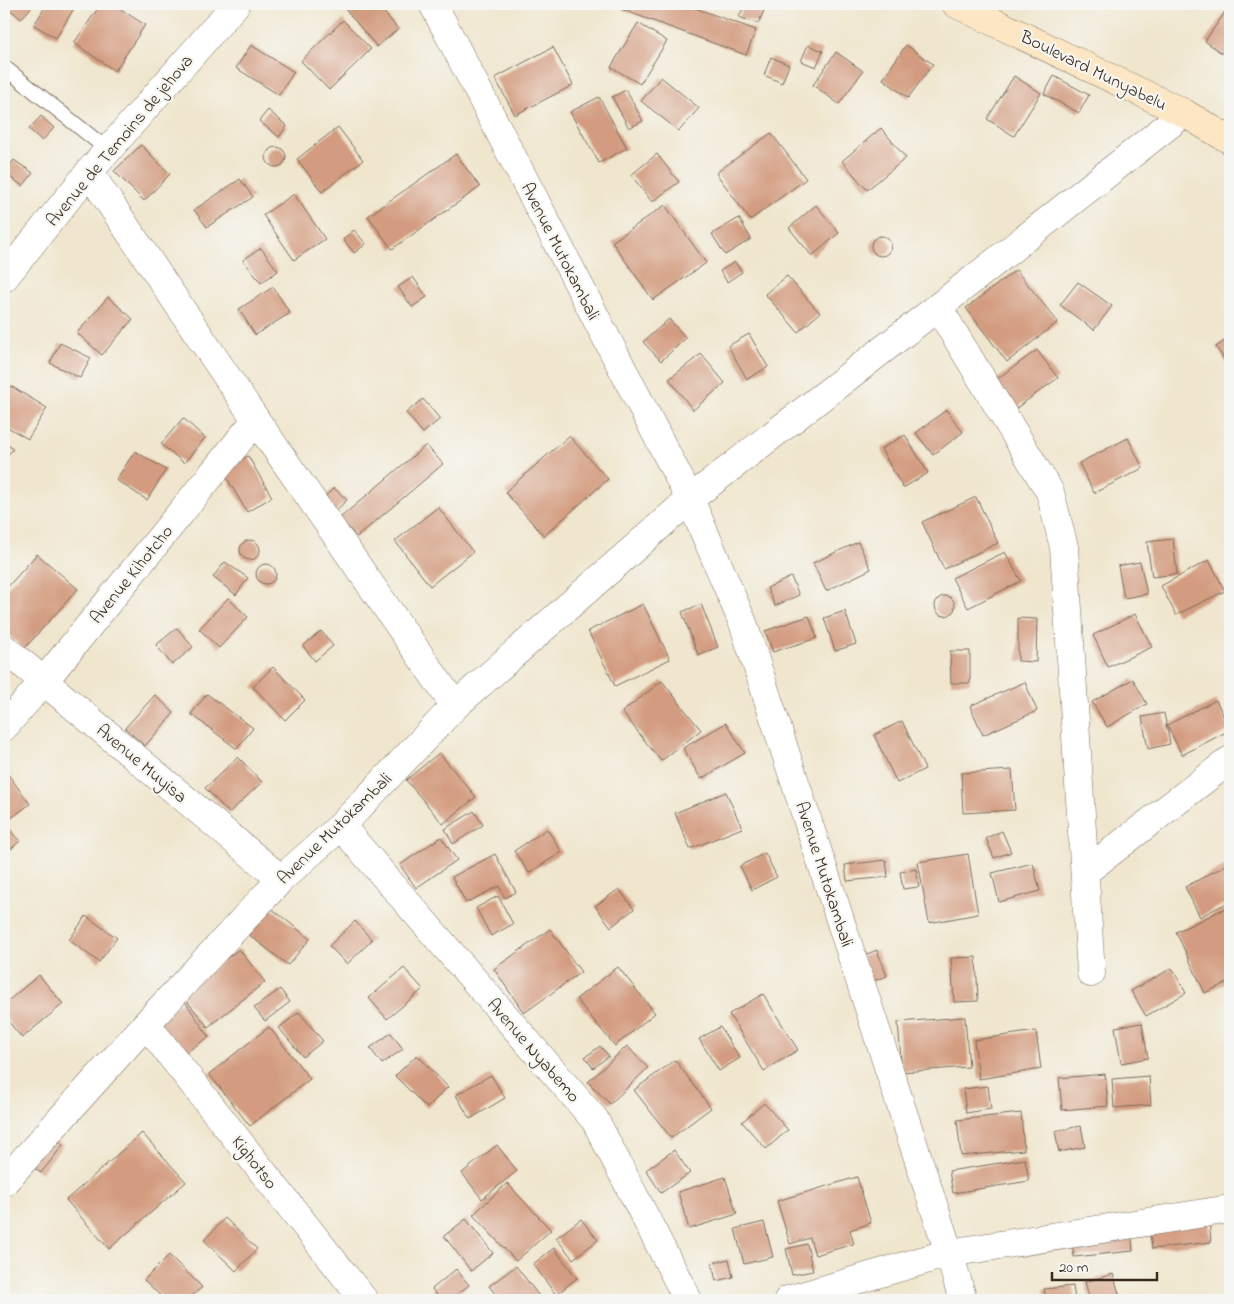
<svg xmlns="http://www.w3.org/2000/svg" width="1234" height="1304" viewBox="0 0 1234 1304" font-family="'Indie Flower',sans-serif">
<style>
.building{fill:#d39b7f}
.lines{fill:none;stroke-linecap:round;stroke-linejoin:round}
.lane-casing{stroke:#7a6c5c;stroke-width:16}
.street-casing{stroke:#7a6c5c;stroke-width:29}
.secondary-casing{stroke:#7a6c5c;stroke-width:29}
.lane{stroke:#fff;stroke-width:14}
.street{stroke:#fff;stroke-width:28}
.secondary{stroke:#fce6c4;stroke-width:28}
.labels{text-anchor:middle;stroke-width:4.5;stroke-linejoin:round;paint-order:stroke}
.street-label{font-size:18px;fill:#3b2a1e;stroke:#f6f6f2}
</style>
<rect width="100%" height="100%" fill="#f6f6f2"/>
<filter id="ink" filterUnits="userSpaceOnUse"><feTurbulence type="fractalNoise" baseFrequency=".02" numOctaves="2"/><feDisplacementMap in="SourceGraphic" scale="10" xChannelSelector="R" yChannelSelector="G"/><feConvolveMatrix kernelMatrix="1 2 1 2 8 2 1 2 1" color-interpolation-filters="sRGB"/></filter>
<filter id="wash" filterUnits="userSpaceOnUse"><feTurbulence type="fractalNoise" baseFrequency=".0096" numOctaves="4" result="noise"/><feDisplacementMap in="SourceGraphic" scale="20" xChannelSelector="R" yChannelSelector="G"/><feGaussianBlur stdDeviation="1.12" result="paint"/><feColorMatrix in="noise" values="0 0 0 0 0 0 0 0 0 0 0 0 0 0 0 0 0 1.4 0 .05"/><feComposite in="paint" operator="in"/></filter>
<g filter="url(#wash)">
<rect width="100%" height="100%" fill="#f0e6ce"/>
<g id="blocks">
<g class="building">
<polygon points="4,4 34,4 21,19"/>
<polygon points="47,4 74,4 76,5 56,38 34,25"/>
<polygon points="101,4 113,4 145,25 115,71 74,43"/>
<polygon points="341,4 377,4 398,29 377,47"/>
<polygon points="625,4 684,4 756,30 746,55 623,10"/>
<polygon points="745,4 767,4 758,24 739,17"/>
<polygon points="1230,5 1230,59 1205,41"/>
<polygon points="343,20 371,49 329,90 301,61"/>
<polygon points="638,23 667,41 640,84 611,67"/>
<polygon points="251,45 294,72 279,95 236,68"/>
<polygon points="808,45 823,51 816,67 801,61"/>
<polygon points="906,45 933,64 908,98 883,79"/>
<polygon points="553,47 573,85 515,115 495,78"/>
<polygon points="836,52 863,71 839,104 813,85"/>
<polygon points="771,57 789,65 782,83 764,75"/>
<polygon points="1014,76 1041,93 1014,136 987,119"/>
<polygon points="1054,76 1089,95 1079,113 1044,94"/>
<polygon points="661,77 699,108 679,131 641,101"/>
<polygon points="626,90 643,121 629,128 612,97"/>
<polygon points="599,97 627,148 599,163 570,112"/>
<polygon points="268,110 287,126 279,137 259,121"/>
<polygon points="41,116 54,128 42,141 29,129"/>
<polygon points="338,127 363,160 322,192 297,159"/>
<polygon points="881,128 906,158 867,190 842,161"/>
<polygon points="771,133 806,179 750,220 716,173"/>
<polygon points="141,145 170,174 144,201 114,171"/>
<circle cx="276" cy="157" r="10"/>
<polygon points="456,154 480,187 392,249 368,216"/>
<polygon points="657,154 679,182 652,202 631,175"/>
<polygon points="14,160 33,173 23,186 4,173"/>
<polygon points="240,179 253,197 207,227 194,210"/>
<polygon points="294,194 325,239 294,260 263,215"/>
<polygon points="665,205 706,263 653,300 612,242"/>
<polygon points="816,205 839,233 812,256 789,228"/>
<polygon points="739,218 751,239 725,255 712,234"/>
<polygon points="354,230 366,244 354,253 343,239"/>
<circle cx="881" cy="246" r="10"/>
<polygon points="261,248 278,271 261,283 243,260"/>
<polygon points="735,262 742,272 727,282 720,271"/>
<polygon points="1016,270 1058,322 1007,362 966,308"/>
<polygon points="787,276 820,313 798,332 765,294"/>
<polygon points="413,277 427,297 412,307 398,287"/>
<polygon points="1078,282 1112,306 1094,330 1060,305"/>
<polygon points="273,287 290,313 255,335 239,309"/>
<polygon points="108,297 133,319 102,355 77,333"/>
<polygon points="669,319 686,338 661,361 643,342"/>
<polygon points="749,334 768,367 747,379 728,346"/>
<polygon points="1230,337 1230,368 1216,347"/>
<polygon points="60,343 91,358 80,378 50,363"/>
<polygon points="1037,350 1058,378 1011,412 990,384"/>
<polygon points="701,354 725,383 693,410 669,379"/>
<polygon points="4,382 47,408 28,439 4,425"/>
<polygon points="423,399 440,419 423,433 406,413"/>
<polygon points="946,410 963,432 933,455 916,433"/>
<polygon points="183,418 205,438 184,463 161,444"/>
<polygon points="905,435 928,473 903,488 881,449"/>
<polygon points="569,436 608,479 544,536 505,492"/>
<polygon points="1128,438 1143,468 1094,493 1079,463"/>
<polygon points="4,442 13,449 4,459"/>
<polygon points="426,445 443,464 357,537 340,518"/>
<polygon points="135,451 166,470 147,500 116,480"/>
<polygon points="248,456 272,497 247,512 222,470"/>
<polygon points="334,488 347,500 333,513 321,500"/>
<polygon points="976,497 998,543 944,569 922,522"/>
<polygon points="438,507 473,552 430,586 395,541"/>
<polygon points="1173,539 1177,574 1152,577 1147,542"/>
<circle cx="250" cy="550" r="10"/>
<polygon points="858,542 871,569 826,591 813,563"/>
<polygon points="1005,552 1021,581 968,608 952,578"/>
<polygon points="37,554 78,589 24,649 4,631 4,591"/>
<polygon points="1209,560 1225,591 1176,615 1161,586"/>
<polygon points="225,562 248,578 236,595 213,577"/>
<polygon points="1140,562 1147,594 1124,598 1118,566"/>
<circle cx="266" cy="574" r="10"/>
<polygon points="791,577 799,595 775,606 767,588"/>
<circle cx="945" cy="606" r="10"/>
<polygon points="228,598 248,617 219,648 199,629"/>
<polygon points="643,604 670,659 615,686 588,631"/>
<polygon points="701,604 718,647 698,655 682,612"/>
<polygon points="845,611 856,644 835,651 824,618"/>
<polygon points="1135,614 1152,647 1108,667 1093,635"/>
<polygon points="809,616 817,638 773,652 765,631"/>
<polygon points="1018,618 1037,619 1036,662 1018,661"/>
<polygon points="177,628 193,647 172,665 156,645"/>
<polygon points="321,631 333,646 315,661 303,646"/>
<polygon points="950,651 970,651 970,683 951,683"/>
<polygon points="273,667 305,700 285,720 253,687"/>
<polygon points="1133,679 1147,704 1107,727 1092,702"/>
<polygon points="662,681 701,730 661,761 622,712"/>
<polygon points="1025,682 1037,711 983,735 970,706"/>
<polygon points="207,694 253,728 237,749 191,714"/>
<polygon points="155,695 174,713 145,746 125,728"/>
<polygon points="1216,700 1230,730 1182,755 1167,725"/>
<polygon points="1164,713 1170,744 1148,749 1142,717"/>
<polygon points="902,721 925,769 897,783 874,735"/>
<polygon points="726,723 745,753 701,779 683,748"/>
<polygon points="439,753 476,797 443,824 406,780"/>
<polygon points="238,757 262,782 229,813 205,788"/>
<polygon points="4,769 30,804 6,822 4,819"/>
<polygon points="1012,770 1015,810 963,813 961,773"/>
<polygon points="726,792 742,828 690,849 675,813"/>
<polygon points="474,811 483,825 453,844 445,829"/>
<polygon points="4,824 20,841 4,855"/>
<polygon points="547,829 562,852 529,873 514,851"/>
<polygon points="1002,831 1011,852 994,858 986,838"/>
<polygon points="441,837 457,860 416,888 400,865"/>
<polygon points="765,853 777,877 752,890 740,866"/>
<polygon points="495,854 516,892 505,898 499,886 466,903 452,877"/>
<polygon points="968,854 978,914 929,923 918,862"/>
<polygon points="886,860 888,877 847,881 845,865"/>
<polygon points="1033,863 1040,891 999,902 992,873"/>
<polygon points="1230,863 1230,901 1200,917 1185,887"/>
<polygon points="916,869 919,887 903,889 900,872"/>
<polygon points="619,889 634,909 611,927 595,906"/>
<polygon points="498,896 513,924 491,936 476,908"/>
<polygon points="1230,906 1230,981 1205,993 1176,932"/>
<polygon points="271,908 310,939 288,965 249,935"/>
<polygon points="86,916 117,938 99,962 69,940"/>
<polygon points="355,921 372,940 347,964 329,946"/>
<polygon points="550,929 581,972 524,1013 494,969"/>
<polygon points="239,949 265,982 208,1027 181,994"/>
<polygon points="877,950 887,976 871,982 862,956"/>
<polygon points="976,957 978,1001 954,1002 951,958"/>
<polygon points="618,967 655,1013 615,1046 576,999"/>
<polygon points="404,968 423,989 387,1019 369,998"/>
<polygon points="1172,968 1186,993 1146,1016 1131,991"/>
<polygon points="39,975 63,1004 22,1038 4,1016 4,1004"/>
<polygon points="280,989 290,1002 265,1021 254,1008"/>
<polygon points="763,994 798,1050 764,1071 729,1014"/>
<polygon points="184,1000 209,1037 177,1058 152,1022"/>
<polygon points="299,1012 323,1041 303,1057 279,1028"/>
<polygon points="965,1017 969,1067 902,1072 898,1022"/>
<polygon points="1142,1023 1148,1058 1121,1063 1115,1027"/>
<polygon points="269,1027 310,1079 250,1126 209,1074"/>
<polygon points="720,1027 740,1058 719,1071 699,1039"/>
<polygon points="1036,1031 1041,1069 979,1079 974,1040"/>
<polygon points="391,1033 403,1049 382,1064 370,1048"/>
<polygon points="600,1046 609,1056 593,1068 585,1057"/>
<polygon points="627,1046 648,1068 610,1104 588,1082"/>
<polygon points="417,1055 448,1087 427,1108 395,1076"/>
<polygon points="675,1060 711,1108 671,1138 634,1090"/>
<polygon points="1105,1074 1108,1106 1062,1110 1059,1078"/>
<polygon points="491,1075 505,1098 470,1119 456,1095"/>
<polygon points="1149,1076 1151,1105 1114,1108 1112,1079"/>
<polygon points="988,1086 991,1109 966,1113 963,1089"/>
<polygon points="764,1103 788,1130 766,1149 742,1122"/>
<polygon points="1021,1113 1024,1150 961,1156 957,1120"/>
<polygon points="1081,1126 1085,1147 1059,1152 1055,1131"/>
<polygon points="48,1133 63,1145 41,1173 25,1161"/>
<polygon points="142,1133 186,1182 109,1249 66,1200"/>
<polygon points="497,1145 517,1171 482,1199 462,1173"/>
<polygon points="674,1150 690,1173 661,1193 646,1170"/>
<polygon points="1025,1159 1029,1181 953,1193 949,1171"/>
<polygon points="725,1177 737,1214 689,1229 678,1192"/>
<polygon points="857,1177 871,1223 850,1230 854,1244 815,1255 810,1238 790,1244 777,1201"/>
<polygon points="507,1183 551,1230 516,1261 473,1215"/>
<polygon points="225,1218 257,1249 236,1271 204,1240"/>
<polygon points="466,1219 493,1253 471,1271 444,1236"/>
<polygon points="581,1219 598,1240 573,1259 556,1238"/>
<polygon points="1209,1220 1211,1242 1152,1249 1149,1226"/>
<polygon points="764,1222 773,1257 744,1264 735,1229"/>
<polygon points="1131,1228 1133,1251 1074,1257 1071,1234"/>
<polygon points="807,1244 813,1271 792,1275 786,1249"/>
<polygon points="554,1248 577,1278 556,1295 533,1264"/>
<polygon points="169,1255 202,1287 188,1300 165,1300 144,1280"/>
<polygon points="729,1259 733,1277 716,1281 712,1263"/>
<polygon points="516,1266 542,1300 500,1300 489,1286"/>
<polygon points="456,1269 469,1285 450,1300 441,1300 432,1289"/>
<polygon points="1113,1274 1121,1300 1090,1300 1085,1282"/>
<polygon points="1073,1286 1075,1300 1046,1300 1044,1289"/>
</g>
</g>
</g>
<g filter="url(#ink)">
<use href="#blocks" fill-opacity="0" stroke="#7a6c5c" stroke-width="1"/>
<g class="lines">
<g class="lane-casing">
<polyline id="lane" points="4,67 108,150"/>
</g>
<g class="street-casing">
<g id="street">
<polyline points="433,4 690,499 743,623 949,1253 963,1300"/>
<polyline points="89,172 256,420 455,706"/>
<polyline points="4,278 89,172 236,4"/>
<polyline points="938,307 1050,492 1064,547 1091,973"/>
<polyline points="4,648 281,879"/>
<polyline points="4,727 44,681 256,420"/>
<polyline points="341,826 595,1120 688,1300"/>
<polyline points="1085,872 1230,760"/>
<polyline points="146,1024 364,1300"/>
<polyline points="4,1182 146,1024 281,879 341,826 455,706 690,499 938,307 1184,113"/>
<polyline points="788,1300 949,1253 1230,1209"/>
</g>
</g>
<g class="secondary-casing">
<polyline id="secondary" points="956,4 1184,113 1230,140"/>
</g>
<use href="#lane" class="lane"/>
<use href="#street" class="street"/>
<use href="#secondary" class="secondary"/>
</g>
</g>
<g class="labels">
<g class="street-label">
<text transform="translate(1094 70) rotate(26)" y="6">Boulevard Munyabelu</text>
<text transform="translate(119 140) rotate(-50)" y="6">Avenue de Temoins de jehova</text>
<text transform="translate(561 251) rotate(63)" y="6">Avenue Mutokambali</text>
<text transform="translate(131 574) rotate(-51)" y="6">Avenue Kihotcho</text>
<text transform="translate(142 763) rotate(40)" y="6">Avenue Muyisa</text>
<text transform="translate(334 828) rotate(-44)" y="6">Avenue Mutokambali</text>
<text transform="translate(825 874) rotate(72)" y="6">Avenue Mutokambali</text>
<text transform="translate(534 1050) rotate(49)" y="6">Avenue Nyabemo</text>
<text transform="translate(255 1162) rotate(52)" y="6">Kighotso</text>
</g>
</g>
<rect width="1234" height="1304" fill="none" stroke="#f6f6f2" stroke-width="20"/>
<path d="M1052 1272v8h105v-8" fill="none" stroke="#3b2a1e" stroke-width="2.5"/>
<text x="1059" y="1272" font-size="15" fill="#3b2a1e" stroke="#f6f6f2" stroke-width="4" paint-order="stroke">20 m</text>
</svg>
